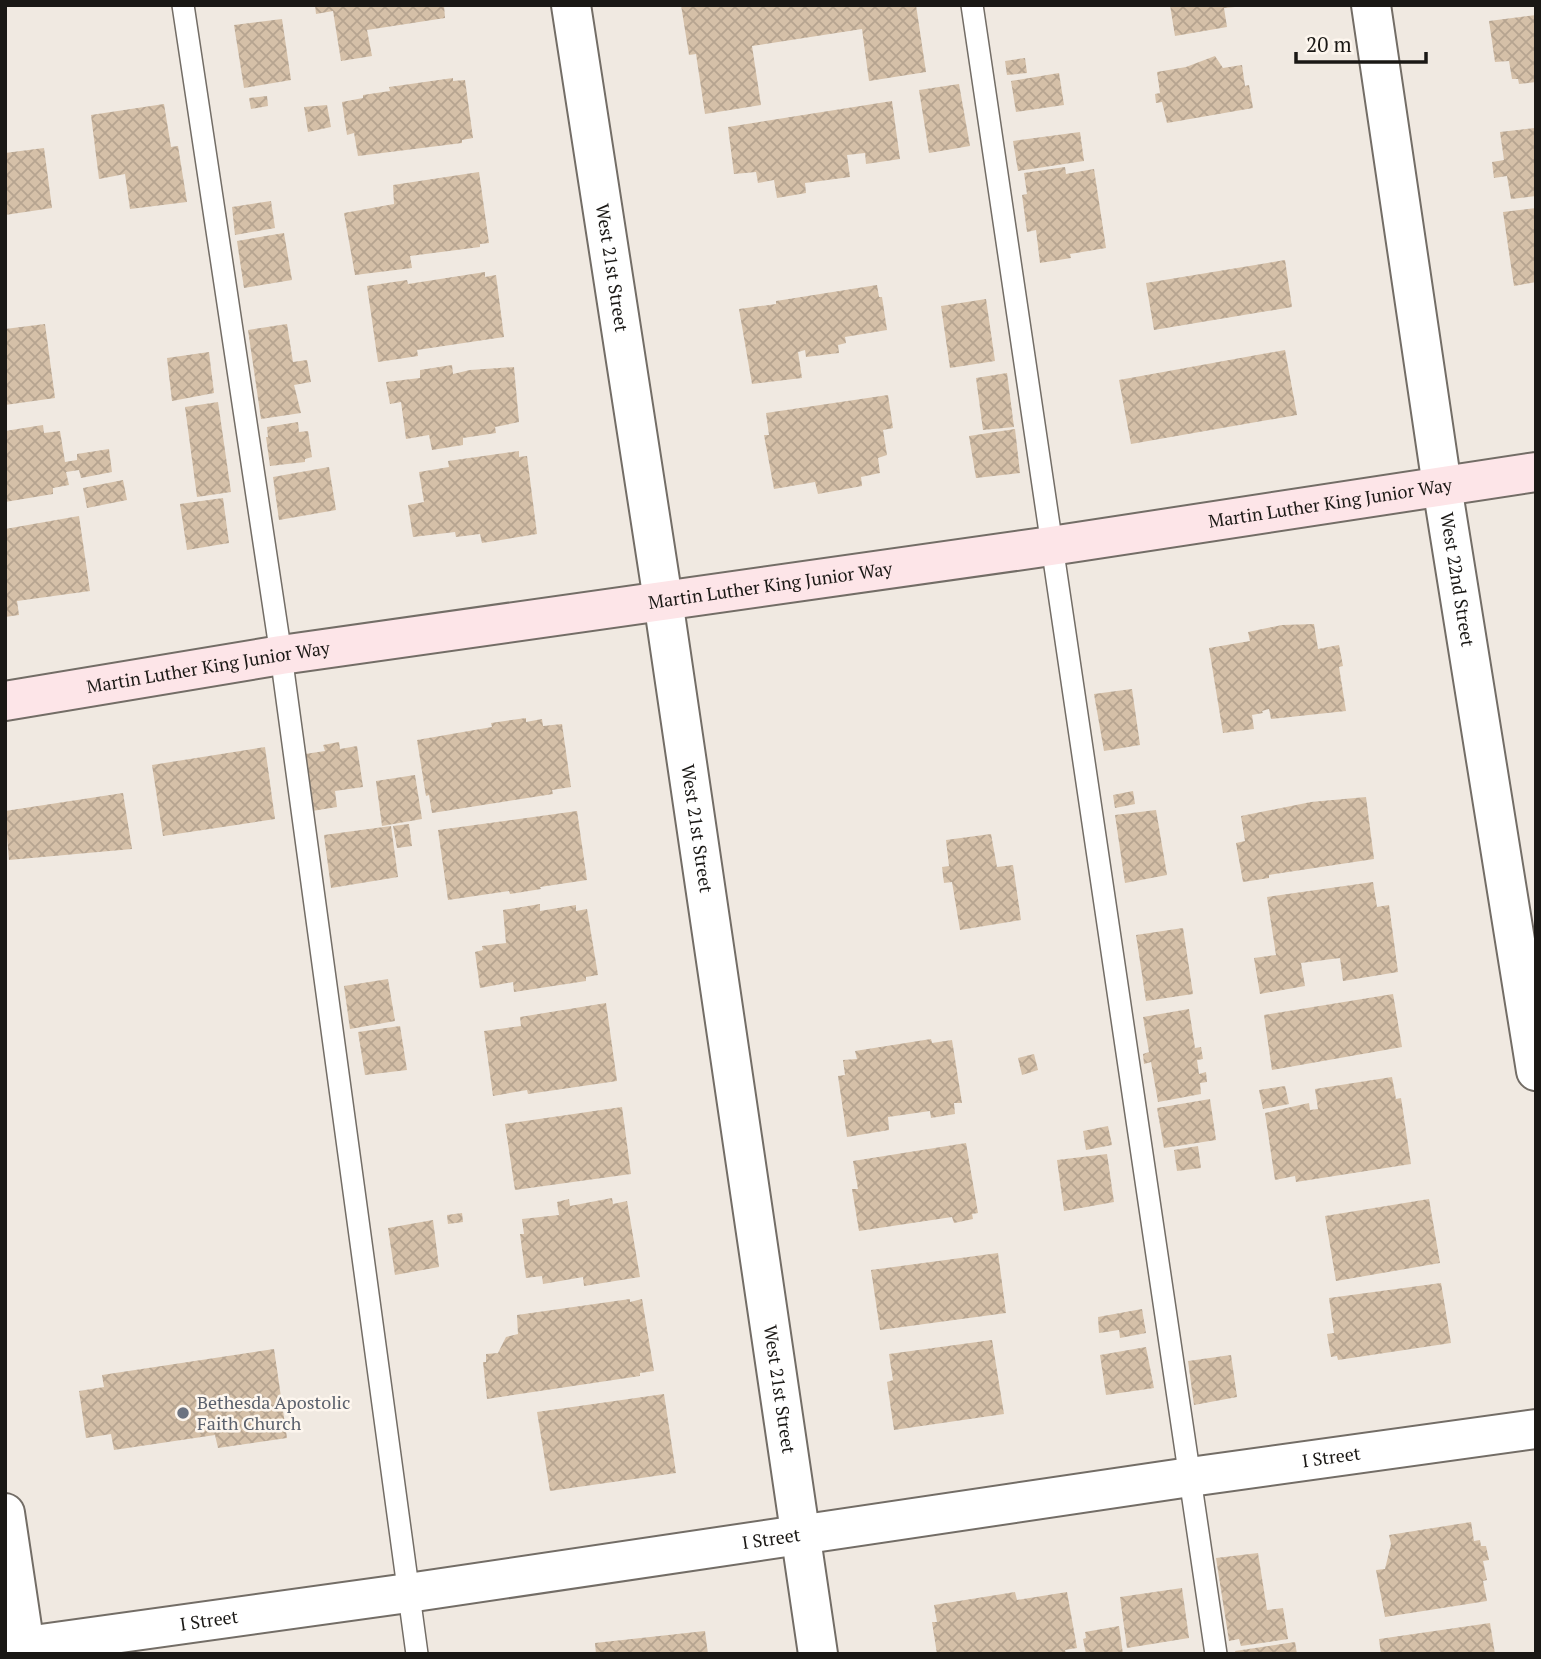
<svg xmlns="http://www.w3.org/2000/svg" width="1541" height="1659" viewBox="0 0 1541 1659" font-family="'PT Serif',serif">
<style>
.building{fill:url(#building-cross-hatch)}
.lines{fill:none;stroke-linecap:round;stroke-linejoin:round}
.service-casing{stroke:#736d66;stroke-width:24}
.minor-casing{stroke:#736d66;stroke-width:42}
.secondary-casing{stroke:#736d66;stroke-width:42}
.service{stroke:#fff;stroke-width:21}
.minor{stroke:#fff;stroke-width:38}
.secondary{stroke:#fde5e8;stroke-width:38}
.worship-dot{fill:#6b7280;stroke:#fdf6ee;stroke-width:2.5}
.labels{text-anchor:middle;stroke-width:5;stroke-linejoin:round;paint-order:stroke}
.street-label{font-size:18px;fill:#1a1815;stroke:#fdf6ee}
.worship-label{font-size:18px;fill:#5b616d;stroke:#fdf6ee;text-anchor:start}
</style>
<defs>
<pattern id="building-cross-hatch" width="8" height="8" patternUnits="userSpaceOnUse" patternTransform="scale(1.75)"><rect width="8" height="8" fill="#d5c0a8"/><path d="M0 0l8 8M0 8l8-8" fill="none" stroke="#b6a490"/></pattern>
</defs>
<rect width="100%" height="100%" fill="#f0e9e1"/>
<g class="building">
<polygon points="315,5 444,5 445,18 367,30 372,56 341,61 333,11 316,14"/>
<polygon points="681,5 916,5 926,72 869,81 862,29 752,46 761,105 705,114 696,54 689,55"/>
<polygon points="1170,5 1235,5 1235,7 1224,8 1227,27 1175,36"/>
<polygon points="1536,15 1536,82 1519,84 1518,79 1512,79 1509,61 1495,62 1489,21"/>
<polygon points="282,19 291,80 244,88 234,25"/>
<polygon points="1215,56 1223,68 1242,65 1245,86 1249,85 1253,108 1167,123 1162,102 1156,103 1155,94 1160,93 1157,72 1186,67"/>
<polygon points="1025,58 1027,73 1007,75 1005,61"/>
<polygon points="1059,73 1064,105 1016,112 1011,81"/>
<polygon points="453,78 453,81 465,80 473,138 462,140 462,143 358,156 354,133 347,135 342,102 363,98 363,95 390,91 389,87"/>
<polygon points="959,84 970,146 929,153 919,90"/>
<polygon points="267,96 268,106 251,109 249,98"/>
<polygon points="892,101 900,159 866,164 865,153 847,155 850,177 805,183 806,193 777,198 774,180 758,183 756,172 734,174 728,127"/>
<polygon points="164,104 171,147 178,146 187,202 130,209 125,174 99,179 91,115"/>
<polygon points="327,105 331,127 308,132 304,107"/>
<polygon points="1534,128 1536,196 1511,199 1507,176 1494,178 1492,162 1504,160 1500,132"/>
<polygon points="1080,132 1084,161 1018,171 1013,141"/>
<polygon points="44,148 52,208 5,215 5,153"/>
<polygon points="1065,167 1066,174 1094,169 1106,248 1070,254 1071,258 1040,263 1036,230 1027,232 1022,195 1027,194 1024,173"/>
<polygon points="479,172 489,243 480,244 480,247 410,256 412,268 355,275 344,213 394,204 393,185"/>
<polygon points="271,201 275,228 235,235 232,207"/>
<polygon points="1536,208 1536,282 1514,286 1503,212"/>
<polygon points="284,233 292,280 244,288 237,241"/>
<polygon points="1285,260 1292,307 1154,330 1146,283"/>
<polygon points="485,272 485,277 496,275 504,337 417,350 418,356 378,362 367,286 407,280 408,284"/>
<polygon points="877,285 879,297 882,297 887,330 845,337 846,343 838,345 839,353 806,357 805,350 798,352 802,378 752,384 739,309 776,304 776,301"/>
<polygon points="986,299 995,361 950,368 941,306"/>
<polygon points="45,324 55,398 5,405 5,329"/>
<polygon points="287,324 293,362 307,360 311,382 294,385 301,413 261,419 248,330"/>
<polygon points="1285,350 1297,415 1131,444 1119,380"/>
<polygon points="209,352 214,393 172,401 167,358"/>
<polygon points="452,365 453,374 470,370 514,367 519,422 495,427 496,433 463,438 463,445 432,450 429,435 406,439 401,402 390,404 386,382 420,378 420,370"/>
<polygon points="1007,373 1014,427 983,430 976,378"/>
<polygon points="888,395 893,428 883,430 887,455 878,458 880,473 861,477 862,486 818,494 815,482 774,489 764,435 769,435 766,413"/>
<polygon points="218,402 231,492 197,497 185,407"/>
<polygon points="298,422 299,432 308,431 312,457 305,459 305,462 270,466 266,437 268,437 267,427"/>
<polygon points="43,425 44,433 60,431 65,462 77,460 77,454 109,449 112,472 81,478 79,470 66,472 69,485 53,488 53,494 5,502 5,431"/>
<polygon points="1015,429 1020,473 976,478 969,436"/>
<polygon points="519,451 519,457 527,456 537,534 482,543 480,534 456,537 455,532 413,537 408,505 424,502 419,472 449,467 448,461"/>
<polygon points="329,467 336,510 279,520 273,477"/>
<polygon points="123,480 127,500 87,508 83,488"/>
<polygon points="223,498 229,543 187,550 180,504"/>
<polygon points="79,516 90,591 17,601 19,615 5,617 5,529"/>
<polygon points="1314,624 1318,649 1339,645 1343,666 1339,667 1346,711 1271,719 1269,709 1262,711 1263,713 1252,715 1254,729 1223,733 1209,648 1250,641 1248,632 1282,625"/>
<polygon points="1132,689 1140,745 1104,751 1094,694"/>
<polygon points="526,718 526,722 542,719 543,726 562,724 571,787 552,790 553,794 432,813 429,795 426,796 417,740 492,727 491,723"/>
<polygon points="339,742 340,749 357,746 363,787 335,791 337,807 312,811 305,754 325,751 323,745"/>
<polygon points="265,747 275,819 163,836 152,765"/>
<polygon points="415,775 422,819 382,826 376,781"/>
<polygon points="1133,791 1135,804 1115,808 1113,795"/>
<polygon points="123,793 132,849 9,860 5,811"/>
<polygon points="1366,797 1374,859 1269,875 1269,878 1243,882 1236,843 1245,841 1241,816 1311,802"/>
<polygon points="1156,810 1167,875 1125,883 1115,815"/>
<polygon points="577,811 587,880 540,887 541,889 510,894 509,891 448,900 438,830"/>
<polygon points="409,824 412,846 397,848 393,826"/>
<polygon points="391,826 398,877 331,888 324,835"/>
<polygon points="991,834 997,867 1013,865 1021,920 960,930 952,882 944,883 942,867 949,866 946,840"/>
<polygon points="1373,882 1377,907 1389,905 1398,972 1343,981 1340,958 1301,963 1305,986 1260,994 1254,958 1276,955 1267,897"/>
<polygon points="540,904 540,911 576,905 576,911 587,909 598,975 586,977 586,981 514,992 513,982 480,988 475,952 483,950 482,946 506,943 503,910"/>
<polygon points="1183,928 1193,994 1146,1001 1136,935"/>
<polygon points="388,979 395,1021 350,1029 344,986"/>
<polygon points="1393,994 1402,1047 1272,1070 1264,1015"/>
<polygon points="606,1003 617,1081 528,1094 527,1090 493,1096 484,1031 521,1026 520,1017"/>
<polygon points="1189,1009 1195,1048 1201,1047 1203,1059 1197,1060 1199,1074 1206,1072 1207,1082 1200,1083 1201,1094 1158,1102 1151,1062 1144,1064 1143,1054 1149,1052 1143,1017"/>
<polygon points="400,1026 407,1070 365,1075 358,1032"/>
<polygon points="931,1039 932,1043 952,1040 962,1103 954,1103 955,1114 931,1118 930,1111 888,1117 889,1130 847,1137 838,1076 845,1075 843,1060 857,1059 855,1051"/>
<polygon points="1034,1054 1038,1070 1022,1075 1018,1058"/>
<polygon points="1392,1077 1396,1099 1401,1098 1411,1164 1296,1182 1295,1176 1275,1180 1265,1113 1309,1103 1310,1110 1318,1109 1315,1089"/>
<polygon points="1285,1086 1289,1104 1263,1109 1259,1090"/>
<polygon points="1210,1099 1216,1140 1164,1148 1157,1108"/>
<polygon points="622,1107 631,1174 515,1190 505,1124"/>
<polygon points="1108,1126 1112,1145 1086,1150 1083,1131"/>
<polygon points="966,1143 978,1213 972,1214 973,1219 954,1223 952,1217 859,1231 852,1189 858,1189 853,1161"/>
<polygon points="1198,1146 1201,1168 1177,1171 1174,1150"/>
<polygon points="1107,1154 1114,1202 1064,1211 1057,1160"/>
<polygon points="612,1198 613,1204 627,1201 640,1277 584,1286 583,1277 543,1284 542,1276 526,1278 520,1234 524,1234 522,1219 559,1215 557,1202 569,1199 570,1206"/>
<polygon points="1429,1199 1440,1263 1336,1281 1325,1216"/>
<polygon points="462,1213 463,1222 448,1224 447,1215"/>
<polygon points="433,1220 439,1267 395,1275 388,1228"/>
<polygon points="998,1253 1006,1313 880,1330 871,1270"/>
<polygon points="1441,1283 1451,1343 1338,1360 1337,1356 1331,1357 1327,1334 1334,1333 1329,1298"/>
<polygon points="630,1299 630,1302 642,1299 654,1371 640,1373 640,1376 487,1399 483,1362 486,1362 486,1354 498,1353 506,1337 518,1334 517,1315"/>
<polygon points="1142,1309 1146,1333 1120,1338 1119,1330 1099,1333 1098,1317"/>
<polygon points="992,1340 1004,1414 894,1430 887,1382 893,1380 889,1354"/>
<polygon points="1146,1347 1154,1388 1106,1395 1100,1355"/>
<polygon points="274,1349 287,1438 218,1448 215,1435 114,1450 111,1434 86,1438 79,1391 104,1387 102,1375"/>
<polygon points="1231,1355 1237,1397 1194,1405 1188,1361"/>
<polygon points="664,1394 676,1473 550,1491 537,1412"/>
<polygon points="1471,1522 1474,1541 1480,1540 1481,1546 1486,1546 1489,1560 1483,1561 1487,1580 1483,1581 1487,1601 1385,1617 1376,1570 1385,1569 1391,1544 1389,1535"/>
<polygon points="1258,1553 1267,1610 1283,1608 1288,1639 1241,1646 1239,1639 1229,1641 1216,1558"/>
<polygon points="1182,1588 1189,1638 1127,1648 1120,1597"/>
<polygon points="1015,1592 1017,1600 1067,1592 1077,1648 1065,1650 1066,1654 937,1654 932,1622 937,1622 934,1605"/>
<polygon points="1490,1623 1495,1654 1381,1654 1379,1639"/>
<polygon points="1119,1626 1123,1654 1086,1654 1083,1639 1086,1638 1085,1632"/>
<polygon points="705,1631 708,1654 596,1654 595,1643"/>
<polygon points="1295,1642 1297,1654 1236,1654 1235,1651"/>
</g>
<g class="lines">
<g class="service-casing">
<g id="service">
<polyline points="183,5 281,655 417,1654"/>
<polyline points="972,5 1216,1654"/>
</g>
</g>
<g class="minor-casing">
<g id="minor">
<path id="s1" d="M 571,5 L 663,600 L 818,1654"/>
<path id="s2" d="M 1371,5 L 1442,486 L 1536,1071"/>
<polyline points="5,1513 26,1654"/>
<path id="s3" d="M 5,1649 L 408,1593 L 1190,1477 L 1536,1429"/>
</g>
</g>
<g class="secondary-casing">
<g id="secondary">
<path id="s4" d="M 5,701 L 281,655 L 1051,546 L 1536,472"/>
</g>
</g>
<use href="#service" class="service"/>
<use href="#minor" class="minor"/>
<use href="#secondary" class="secondary"/>
</g>
<circle class="worship-dot" cx="183" cy="1413" r="7"/>
<g class="labels">
<g class="street-label">
<text dy="6" stroke="none"><textPath href="#s1" startOffset="266">West 21st Street</textPath></text>
<text dy="6" stroke="none"><textPath href="#s4" startOffset="1340">Martin Luther King Junior Way</textPath></text>
<text dy="6" stroke="none"><textPath href="#s2" startOffset="581">West 22nd Street</textPath></text>
<text dy="6" stroke="none"><textPath href="#s4" startOffset="774">Martin Luther King Junior Way</textPath></text>
<text dy="6" stroke="none"><textPath href="#s4" startOffset="206">Martin Luther King Junior Way</textPath></text>
<text dy="6" stroke="none"><textPath href="#s1" startOffset="833">West 21st Street</textPath></text>
<text dy="6" stroke="none"><textPath href="#s1" startOffset="1400">West 21st Street</textPath></text>
<text dy="6" stroke="none"><textPath href="#s3" startOffset="1340">I Street</textPath></text>
<text dy="6" stroke="none"><textPath href="#s3" startOffset="774">I Street</textPath></text>
<text dy="6" stroke="none"><textPath href="#s3" startOffset="206">I Street</textPath></text>
</g>
<g class="worship-label">
<text x="197" y="1409">Bethesda Apostolic<tspan x="197" dy="21">Faith Church</tspan></text>
</g>
</g>
<rect width="1541" height="1659" fill="none" stroke="#1a1815" stroke-width="14"/>
<path d="M1296 52v10h130v-10" fill="none" stroke="#1a1815" stroke-width="3.5"/>
<text x="1306" y="52" font-size="21" fill="#1a1815" stroke="#fdf6ee" stroke-width="5" paint-order="stroke">20 m</text>
</svg>
